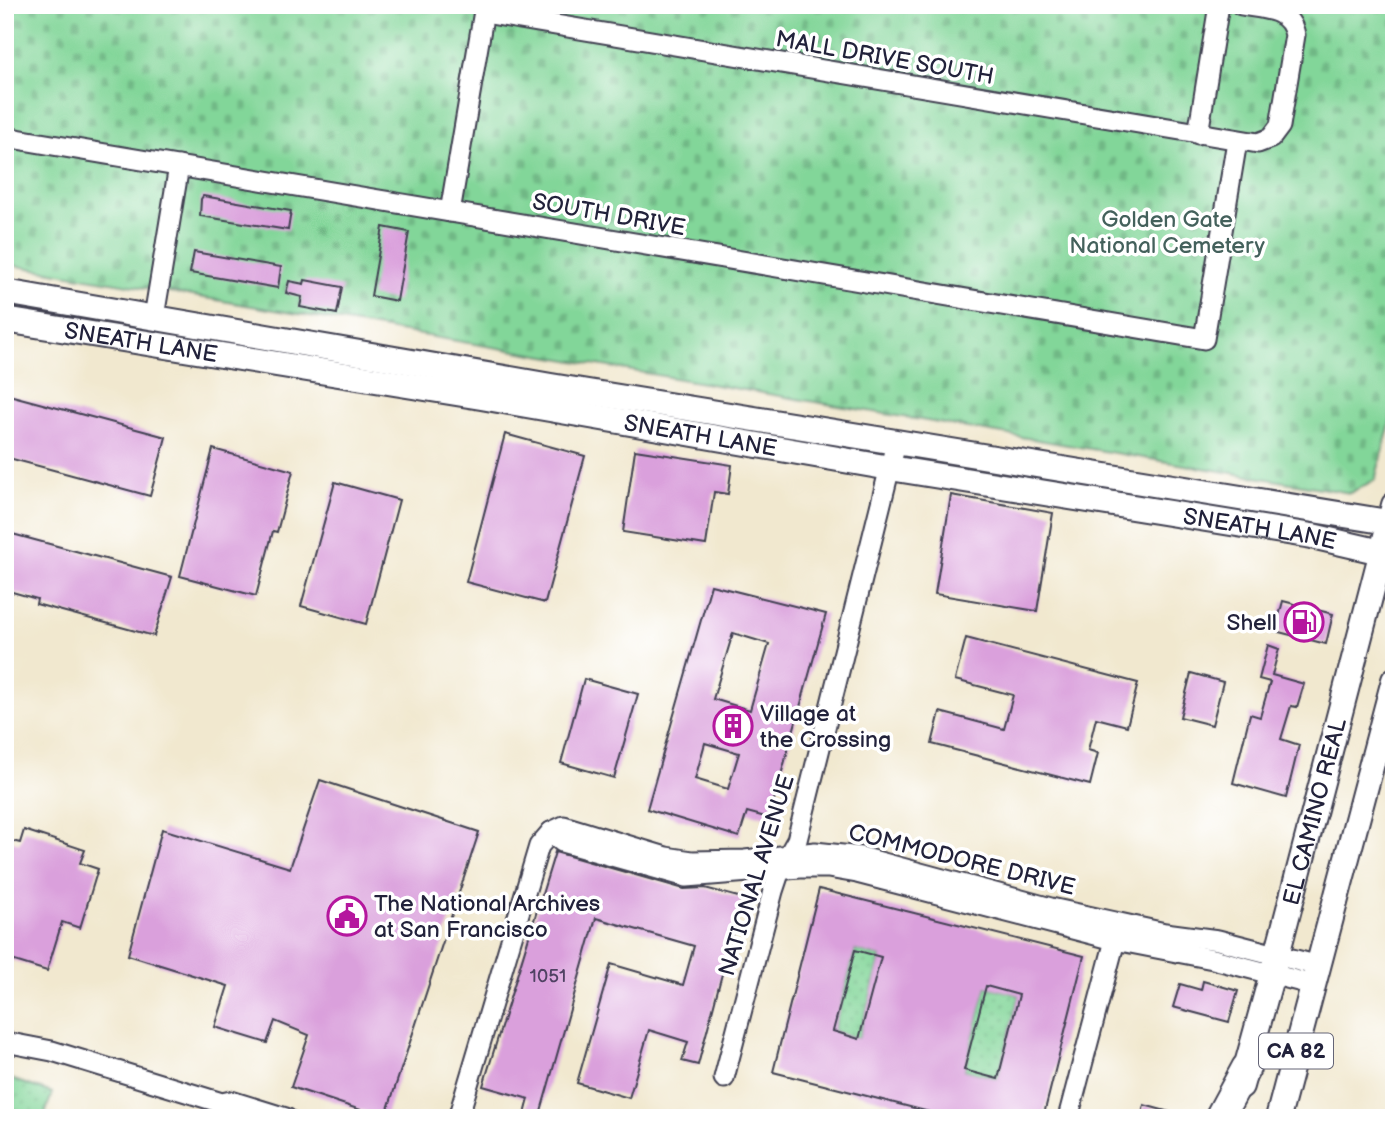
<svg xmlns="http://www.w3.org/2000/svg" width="1399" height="1123" viewBox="0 0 1399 1123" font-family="'Balsamiq Sans',sans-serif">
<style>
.green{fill:url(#green-dots);stroke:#527c6a;stroke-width:2}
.cemetery{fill:url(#cemetery-stones);stroke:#527c6a;stroke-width:2}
.building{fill:#daa0dc;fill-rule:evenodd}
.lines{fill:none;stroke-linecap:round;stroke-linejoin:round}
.minor-casing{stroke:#414051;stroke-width:23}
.major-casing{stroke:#414051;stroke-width:28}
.highway-casing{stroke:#414051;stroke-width:32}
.minor{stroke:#fff;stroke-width:19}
.major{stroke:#fff;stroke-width:24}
.highway{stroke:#fff;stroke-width:28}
.labels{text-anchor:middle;stroke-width:7;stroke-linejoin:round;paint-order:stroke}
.number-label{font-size:19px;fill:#504263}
.shield{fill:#fff;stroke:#646476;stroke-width:2}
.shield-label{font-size:21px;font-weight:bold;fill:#22223b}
.street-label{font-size:23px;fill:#22223b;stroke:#fff}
.park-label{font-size:23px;fill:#44615c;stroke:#fff}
.poi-label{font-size:23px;fill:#22223b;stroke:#fff;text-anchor:start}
</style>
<defs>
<pattern id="green-dots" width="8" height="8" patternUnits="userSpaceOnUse" patternTransform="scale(1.75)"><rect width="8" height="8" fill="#82d699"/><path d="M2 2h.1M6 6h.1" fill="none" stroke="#70b785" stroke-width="1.8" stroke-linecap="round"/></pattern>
<pattern id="cemetery-stones" width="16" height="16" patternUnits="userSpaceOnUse" patternTransform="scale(1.75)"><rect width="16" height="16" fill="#82d699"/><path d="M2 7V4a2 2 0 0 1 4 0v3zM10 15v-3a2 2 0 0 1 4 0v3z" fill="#70b785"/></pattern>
</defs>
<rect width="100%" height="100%" fill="#fff"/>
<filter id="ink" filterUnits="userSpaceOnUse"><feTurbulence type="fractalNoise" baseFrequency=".0143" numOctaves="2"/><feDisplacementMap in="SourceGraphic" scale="14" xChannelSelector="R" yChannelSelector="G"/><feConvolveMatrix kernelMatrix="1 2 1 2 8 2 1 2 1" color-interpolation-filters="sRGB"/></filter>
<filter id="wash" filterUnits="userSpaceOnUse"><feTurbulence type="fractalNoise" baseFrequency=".00686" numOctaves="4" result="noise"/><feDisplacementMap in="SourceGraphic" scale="28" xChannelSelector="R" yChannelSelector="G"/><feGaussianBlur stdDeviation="1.57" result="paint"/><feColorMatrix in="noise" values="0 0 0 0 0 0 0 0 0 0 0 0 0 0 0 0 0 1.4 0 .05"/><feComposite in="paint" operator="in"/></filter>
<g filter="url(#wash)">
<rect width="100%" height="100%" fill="#f1e8cf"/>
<g class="green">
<polygon points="855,950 881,957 859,1039 833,1031"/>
<polygon points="986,986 1019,995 998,1079 964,1070"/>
<polygon points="5,1077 52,1093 44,1118 5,1118"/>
</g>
<polygon class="cemetery" points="5,5 1394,5 1394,409 1375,480 1350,493 5,264"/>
<g id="blocks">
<g class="building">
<polygon points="203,196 291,211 288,230 200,216 201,199"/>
<polygon points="383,227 409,232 397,301 371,296"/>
<polygon points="194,252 281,267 278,288 190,273"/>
<polygon points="305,280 342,287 337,314 300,307 302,297 286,293 289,281 304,284"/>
<polygon points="9,395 166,437 150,496 5,457 5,410"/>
<polygon points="505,434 585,456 545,603 466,582"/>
<polygon points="213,449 293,471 277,532 273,531 256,596 180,576"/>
<polygon points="635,450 732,465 728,494 714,492 706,545 623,532"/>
<polygon points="335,482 399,500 366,624 301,606"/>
<polygon points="951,495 1053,513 1037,611 935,594"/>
<polygon points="5,532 172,577 154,636 36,604 37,599 5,590"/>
<path d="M 711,585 L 826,614 L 769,818 L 747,812 L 739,837 L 647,809 ZM 733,633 L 769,644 L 750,710 L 713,699 ZM 705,743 L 739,753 L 728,789 L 695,779 Z"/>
<polygon points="1283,601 1333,614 1326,644 1275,631"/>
<polygon points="966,638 1138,683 1127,726 1096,718 1088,750 1098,753 1090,785 932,744 940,712 1004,729 1013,695 955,680"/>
<polygon points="1268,645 1279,649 1272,675 1304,684 1297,707 1291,706 1281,739 1299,745 1286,798 1233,783 1250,714 1260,717 1270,682 1259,679"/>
<polygon points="1191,673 1223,682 1212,725 1180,717"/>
<polygon points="584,679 638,694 614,778 561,763"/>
<polygon points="320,780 479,832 385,1118 291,1087 309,1035 275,1021 267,1043 215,1027 228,986 128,955 162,829 290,868"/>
<polygon points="24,830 85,850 80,863 98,869 80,928 62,922 47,971 5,958 5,839 20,843"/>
<polygon points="555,852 684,889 705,888 742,898 698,1065 682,1061 688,1042 649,1030 629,1098 577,1083 611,964 683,985 694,946 596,918 539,1118 524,1118 529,1099 483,1086"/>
<path d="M 819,889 L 1084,956 L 1043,1118 L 953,1118 L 773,1072 ZM 855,950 L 881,957 L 859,1039 L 833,1031 ZM 986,986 L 1019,995 L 998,1079 L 964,1070 Z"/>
<polygon points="1203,981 1238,991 1229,1022 1173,1007 1180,984 1201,990"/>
<polygon points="1144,1105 1177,1114 1176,1118 1141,1118"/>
</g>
</g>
</g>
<g filter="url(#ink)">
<use href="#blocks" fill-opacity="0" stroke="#414051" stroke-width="2"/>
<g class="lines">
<g class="minor-casing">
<g id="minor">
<path d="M 484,13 L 1258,143 L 1271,138 L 1280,126 L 1295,35 C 1290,8 1264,9 1241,5"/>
<polyline points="1198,134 1219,5"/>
<polyline points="5,137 1204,339 1237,141"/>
<polyline points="450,212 485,5"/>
<polyline points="154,317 179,166"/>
<polyline points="551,832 562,842 687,877 800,868 828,868 857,873 1115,940 1213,959 1314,985"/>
<polyline points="5,1042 52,1051 222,1103 231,1101 286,1118"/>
<polyline points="724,1078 773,891 780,870 797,840 896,443"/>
<polyline points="458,1118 539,846 551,832 564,826 666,857 692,861 745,860 815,852 861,857 1051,908 1165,933 1218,940 1319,966"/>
<polyline points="1068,1118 1118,929"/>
</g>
</g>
<g class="major-casing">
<g id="major">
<polyline points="5,292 551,386 1394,523"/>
<path id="s1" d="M 5,320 L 481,397 L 890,468 L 1312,536 L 1394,555"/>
<path id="s2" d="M 1241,1086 L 1272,974 L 1394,505"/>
<polyline points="1278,1118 1394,680"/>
</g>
</g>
<g class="highway-casing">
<polyline id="highway" points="1219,1118 1246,1068"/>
</g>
<use href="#minor" class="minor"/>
<use href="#major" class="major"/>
<use href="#highway" class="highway"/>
</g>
</g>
<defs>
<g id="fuel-ring" transform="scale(2.0125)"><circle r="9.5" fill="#fff" stroke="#b5179e" stroke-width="1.5"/><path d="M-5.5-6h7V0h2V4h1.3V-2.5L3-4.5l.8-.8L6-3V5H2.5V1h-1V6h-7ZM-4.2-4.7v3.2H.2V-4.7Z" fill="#b5179e"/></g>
<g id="building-ring" transform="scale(2.0125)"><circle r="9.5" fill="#fff" stroke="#b5179e" stroke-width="1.5"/><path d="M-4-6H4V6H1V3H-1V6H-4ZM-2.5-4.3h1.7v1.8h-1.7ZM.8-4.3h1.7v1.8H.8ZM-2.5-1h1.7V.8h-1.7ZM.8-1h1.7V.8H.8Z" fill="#b5179e"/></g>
<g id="civic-ring" transform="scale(2.0125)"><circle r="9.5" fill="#fff" stroke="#b5179e" stroke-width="1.5"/><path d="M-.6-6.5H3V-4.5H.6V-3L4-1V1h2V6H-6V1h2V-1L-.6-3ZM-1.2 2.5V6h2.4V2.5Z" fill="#b5179e"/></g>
</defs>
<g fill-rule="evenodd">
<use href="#fuel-ring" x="1304" y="622"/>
<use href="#building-ring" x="733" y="726"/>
<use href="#civic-ring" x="347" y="916"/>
</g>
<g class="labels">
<g class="number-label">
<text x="548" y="982">1051</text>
</g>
<rect class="shield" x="1259" y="1033.5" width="74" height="35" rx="5"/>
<g class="shield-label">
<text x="1296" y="1058">CA 82</text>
</g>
<g class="street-label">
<text transform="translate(885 57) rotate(10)" y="8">MALL DRIVE SOUTH</text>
<text transform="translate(609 214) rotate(10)" y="8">SOUTH DRIVE</text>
<text dy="8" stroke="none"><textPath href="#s1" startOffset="138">SNEATH LANE</textPath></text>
<text dy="8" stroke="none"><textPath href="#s1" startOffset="705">SNEATH LANE</textPath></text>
<text dy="8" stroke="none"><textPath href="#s1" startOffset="1272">SNEATH LANE</textPath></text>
<text dy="8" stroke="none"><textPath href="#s2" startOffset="284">EL CAMINO REAL</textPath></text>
<text transform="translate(962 859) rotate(14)" y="8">COMMODORE DRIVE</text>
<text transform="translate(756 875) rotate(-73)" y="8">NATIONAL AVENUE</text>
</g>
<g class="park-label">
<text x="1167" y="227">Golden Gate<tspan x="1167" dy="26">National Cemetery</tspan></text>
</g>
<g class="poi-label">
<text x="1277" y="630" text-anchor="end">Shell</text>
<text x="760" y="721">Village at<tspan x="760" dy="26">the Crossing</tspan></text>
<text x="374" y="911">The National Archives<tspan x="374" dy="26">at San Francisco</tspan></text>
</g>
</g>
<rect width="1399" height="1123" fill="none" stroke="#fff" stroke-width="28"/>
</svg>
